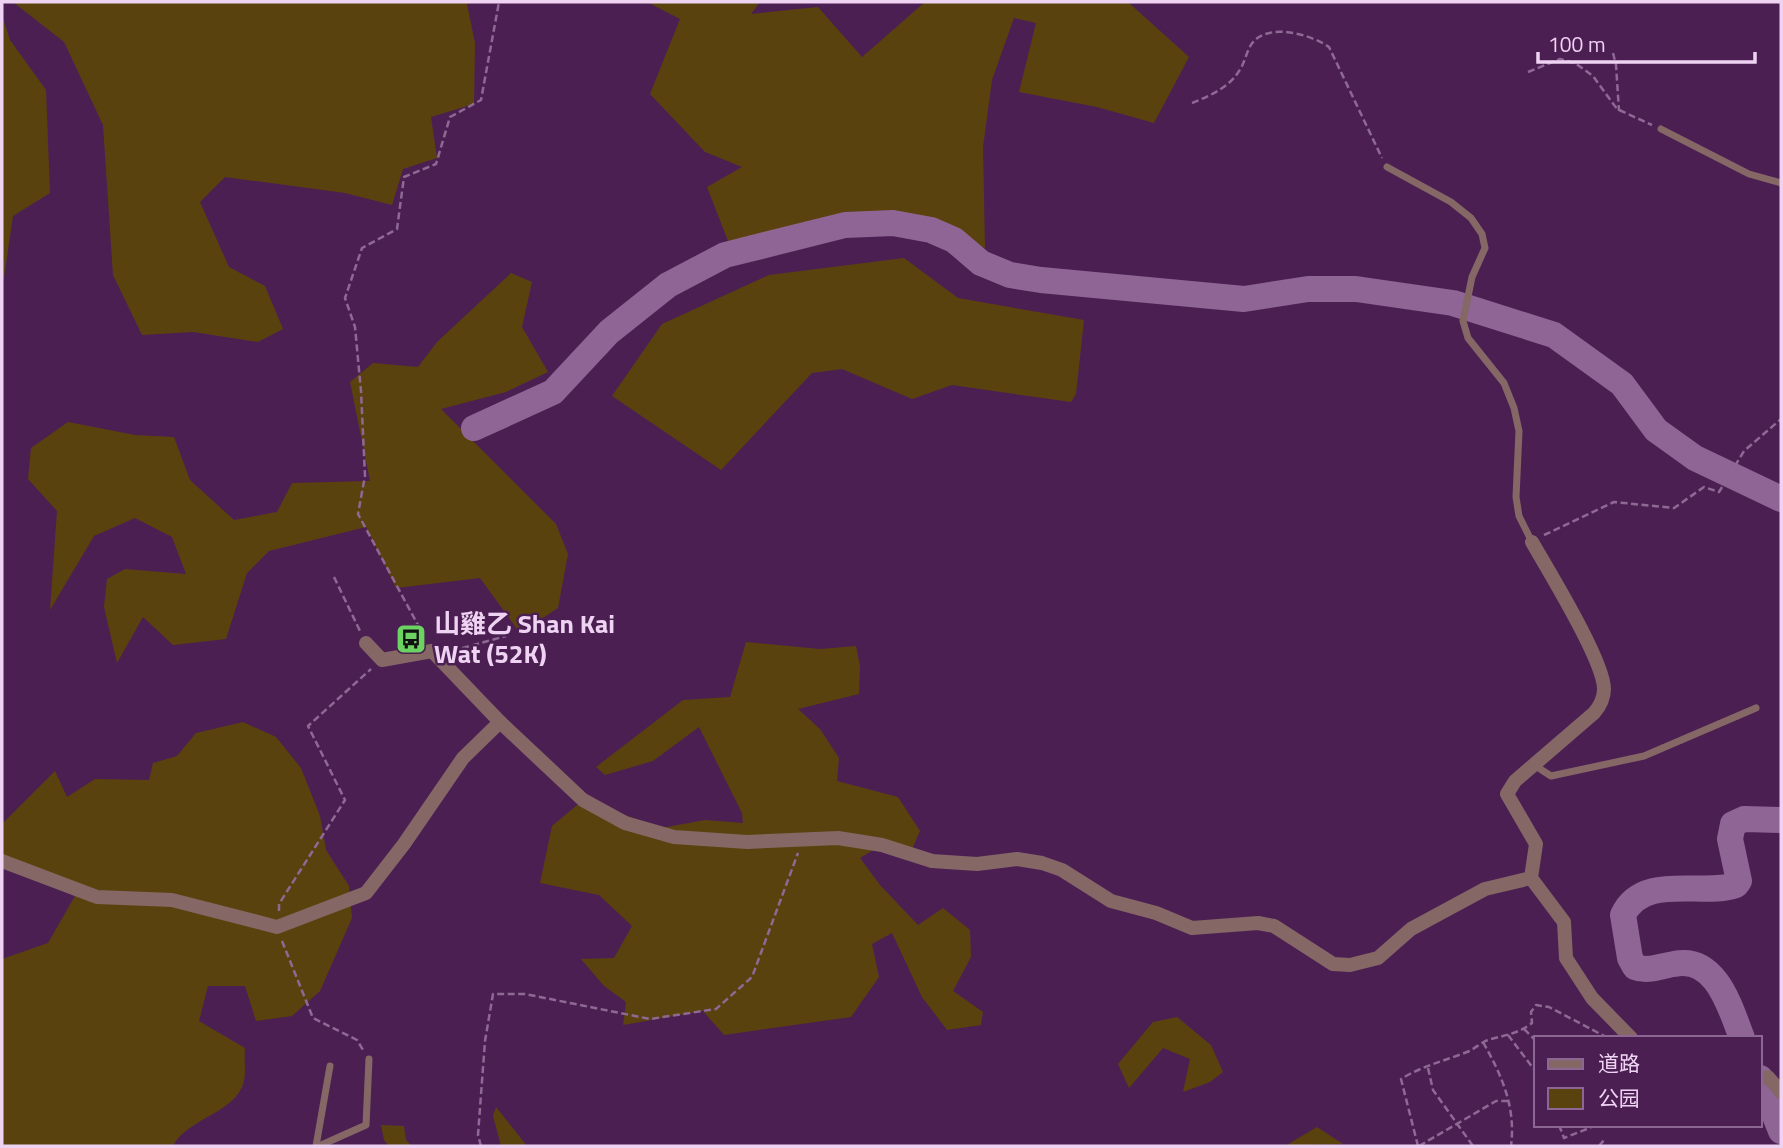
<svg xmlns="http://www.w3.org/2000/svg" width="1783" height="1148" viewBox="0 0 1783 1148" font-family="'Titillium Web','Noto Sans SC',sans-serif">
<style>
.green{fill:#5a420e}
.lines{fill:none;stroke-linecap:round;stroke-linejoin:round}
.river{stroke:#8e6595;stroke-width:26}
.path{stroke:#8e6994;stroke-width:2.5;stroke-dasharray:7 3.5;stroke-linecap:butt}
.service{stroke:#856766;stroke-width:7}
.minor{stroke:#856766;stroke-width:14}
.labels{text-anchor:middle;stroke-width:5;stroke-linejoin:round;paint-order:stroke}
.poi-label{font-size:26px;font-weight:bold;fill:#eed3f2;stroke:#4c1f53;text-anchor:start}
</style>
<rect width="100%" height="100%" fill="#4c1f53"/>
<g class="green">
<polygon points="13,2 475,2 467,4 475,43 474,104 431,117 437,158 403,169 392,205 345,193 225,177 200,202 229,267 265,286 283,329 258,342 193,332 142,335 113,275 103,125 64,42"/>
<polygon points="647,2 760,2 751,14 818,7 862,57 925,2 1128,2 1189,57 1154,123 1097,107 1019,92 1036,23 1014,18 992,80 983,147 985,248 906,214 728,241 707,187 742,167 705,152 650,94 680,19"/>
<polygon points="2,15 10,40 46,90 50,193 13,216 2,291"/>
<polygon points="904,258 958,298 1084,320 1076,394 1071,402 952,385 912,399 842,369 812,373 721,470 612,396 662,324 769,275"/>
<polygon points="511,273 532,282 522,327 548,372 506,392 441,409 556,524 568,554 558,608 520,633 480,578 396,588 366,527 269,551 247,573 226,639 173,645 143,617 117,663 104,607 107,579 125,569 186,574 172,537 135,518 94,536 50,610 57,511 28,479 31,448 68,422 135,435 174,437 190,480 234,520 277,512 292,483 370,481 350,382 373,363 418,367 437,342"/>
<polygon points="746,642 820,649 856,646 860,666 859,694 798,709 820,729 839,758 837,781 898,797 920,831 910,854 882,845 860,858 880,885 918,925 943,908 970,930 971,957 953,991 983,1012 981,1025 947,1030 922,997 892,933 872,944 879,977 851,1017 724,1035 703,1011 623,1025 626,1002 604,986 581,959 614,958 632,926 599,895 540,883 552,826 583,800 661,828 705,820 743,823 742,813 699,727 653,761 605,775 596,767 683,700 730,697"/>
<path d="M 243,722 L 276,737 L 301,768 L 320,816 L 326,850 L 349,886 L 352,918 L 320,991 L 292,1016 L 256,1021 L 245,986 L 208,986 L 199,1021 L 245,1048 C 244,1058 246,1071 244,1081 C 237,1113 187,1118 173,1146 L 2,1146 L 2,959 L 48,943 L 75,896 L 2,862 L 2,824 L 55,771 L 67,797 L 95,779 L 149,780 L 153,763 L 177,756 L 196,733 Z"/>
<polygon points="1177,1017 1211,1045 1223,1072 1210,1082 1183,1092 1190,1059 1163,1048 1129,1088 1118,1064 1153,1022"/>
<polygon points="496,1107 527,1146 501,1146 493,1116"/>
<polygon points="381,1125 404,1126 406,1140 412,1146 389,1146 384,1140"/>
<polygon points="1317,1127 1343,1144 1285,1146"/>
</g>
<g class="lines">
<g class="river">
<polyline points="474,428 553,392 609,332 668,285 725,255 845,225 893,223 931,230 954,240 981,263 1010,275 1041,280 1244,299 1308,289 1356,289 1453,303 1554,335 1622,384 1656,430 1695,458 1781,499"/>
<path d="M 1742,1038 C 1730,1007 1716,955 1674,964 C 1660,966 1648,972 1635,967 L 1630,958 L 1623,915 C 1643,872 1704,897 1736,885 L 1739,881 L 1730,839 L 1733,824 L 1744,819 L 1781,820"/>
<polyline points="1760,1078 1781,1131"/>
</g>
<g class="path">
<polyline points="1613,53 1616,65 1619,111"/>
<polyline points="1528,72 1560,59 1575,63 1593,76 1617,109 1652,125"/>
<path d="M 1192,103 C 1212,95 1232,86 1242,66 C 1246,58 1248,47 1254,41 C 1271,23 1312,35 1329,47 L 1382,158"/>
<polyline points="1544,535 1614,502 1674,508 1704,487 1719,492 1744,451 1781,419"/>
<polyline points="334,577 360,631"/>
<polyline points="425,638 358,514 365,476 361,391 355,327 345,298 362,248 397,229 404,177 436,164 450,117 481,100 499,2"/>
<polyline points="452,651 506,636"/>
<polyline points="279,911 279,904 345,800 308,726 371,669"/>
<polyline points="282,941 313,1018 357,1040 363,1050"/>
<polyline points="1524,1029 1536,1041"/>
<polyline points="1508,1035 1536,1072"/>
<path d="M 1483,1042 C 1502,1076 1516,1107 1511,1146"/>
<polyline points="1428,1068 1433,1090 1473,1146"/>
<polyline points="1559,1125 1564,1138 1597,1125"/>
<polyline points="481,1146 478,1135 485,1041 493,994 525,994 650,1019 716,1009 752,977 798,853"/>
<path d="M 1418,1146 L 1401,1079 C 1422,1066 1444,1061 1467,1052 C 1475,1049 1482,1041 1491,1039 C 1507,1035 1519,1033 1532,1023 L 1531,1012 L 1536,1005 L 1549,1007 L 1608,1038"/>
<polyline points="1419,1146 1496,1101 1509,1101"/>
<polyline points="1599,1146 1604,1140"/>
</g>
<g class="service">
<polyline points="1661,129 1749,174 1781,183"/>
<polyline points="1387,167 1451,202 1471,218 1482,234 1485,248 1472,277 1463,321 1468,338 1504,383 1514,408 1519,431 1516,497 1519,516 1532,542"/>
<polyline points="1534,765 1551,776 1644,756 1756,708"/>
<polyline points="316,1146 330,1066"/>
<polyline points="319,1146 366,1125 369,1059"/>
</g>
<g class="minor">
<path d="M 1532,542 C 1548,570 1604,661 1604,689 C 1604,699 1600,706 1594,713 L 1515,781 L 1507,794 L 1536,844 L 1531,878 L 1564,922 L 1566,958 L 1592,998 L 1631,1038"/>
<polyline points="366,643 382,660 432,651 500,722 583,800 625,823 674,837 747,842 838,838 882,845 932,861 977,864 1017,859 1042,863 1062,870 1111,901 1156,913 1192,928 1258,923 1274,926 1333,964 1350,965 1378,958 1411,929 1485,889 1531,878"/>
<polyline points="2,861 97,897 172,900 277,927 366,893 404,844 463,758 500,722"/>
<polyline points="1760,1079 1768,1077 1781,1092"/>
</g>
</g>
<defs>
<g id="bus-square" transform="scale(1.575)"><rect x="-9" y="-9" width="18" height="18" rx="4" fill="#6cd362" stroke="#4c1f53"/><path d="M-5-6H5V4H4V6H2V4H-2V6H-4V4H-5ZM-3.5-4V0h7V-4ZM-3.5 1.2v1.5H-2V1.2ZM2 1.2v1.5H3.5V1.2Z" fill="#111"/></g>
</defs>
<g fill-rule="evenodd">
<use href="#bus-square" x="411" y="639"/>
</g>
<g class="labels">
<g class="poi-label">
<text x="434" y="633">山雞乙 Shan Kai<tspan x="434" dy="30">Wat (52K)</tspan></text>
</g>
</g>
<rect width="1783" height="1148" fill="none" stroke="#eed3f2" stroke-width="7"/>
<rect x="1534" y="1036" width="228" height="91" fill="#4c1f53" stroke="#8d6793" stroke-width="2"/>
<rect x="1548" y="1059" width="35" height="10" fill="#856766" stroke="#8d6793" stroke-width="2"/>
<text x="1598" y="1071" font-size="21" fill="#eed3f2">道路</text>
<rect x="1548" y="1088" width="35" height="21" fill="#5a420e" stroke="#8d6793" stroke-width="2"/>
<text x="1598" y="1106" font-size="21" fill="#eed3f2">公园</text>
<path d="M1538 52v10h217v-10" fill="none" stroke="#eed3f2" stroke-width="3.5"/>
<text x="1548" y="52" font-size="21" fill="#eed3f2" stroke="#4c1f53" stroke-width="5" paint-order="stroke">100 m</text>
</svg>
